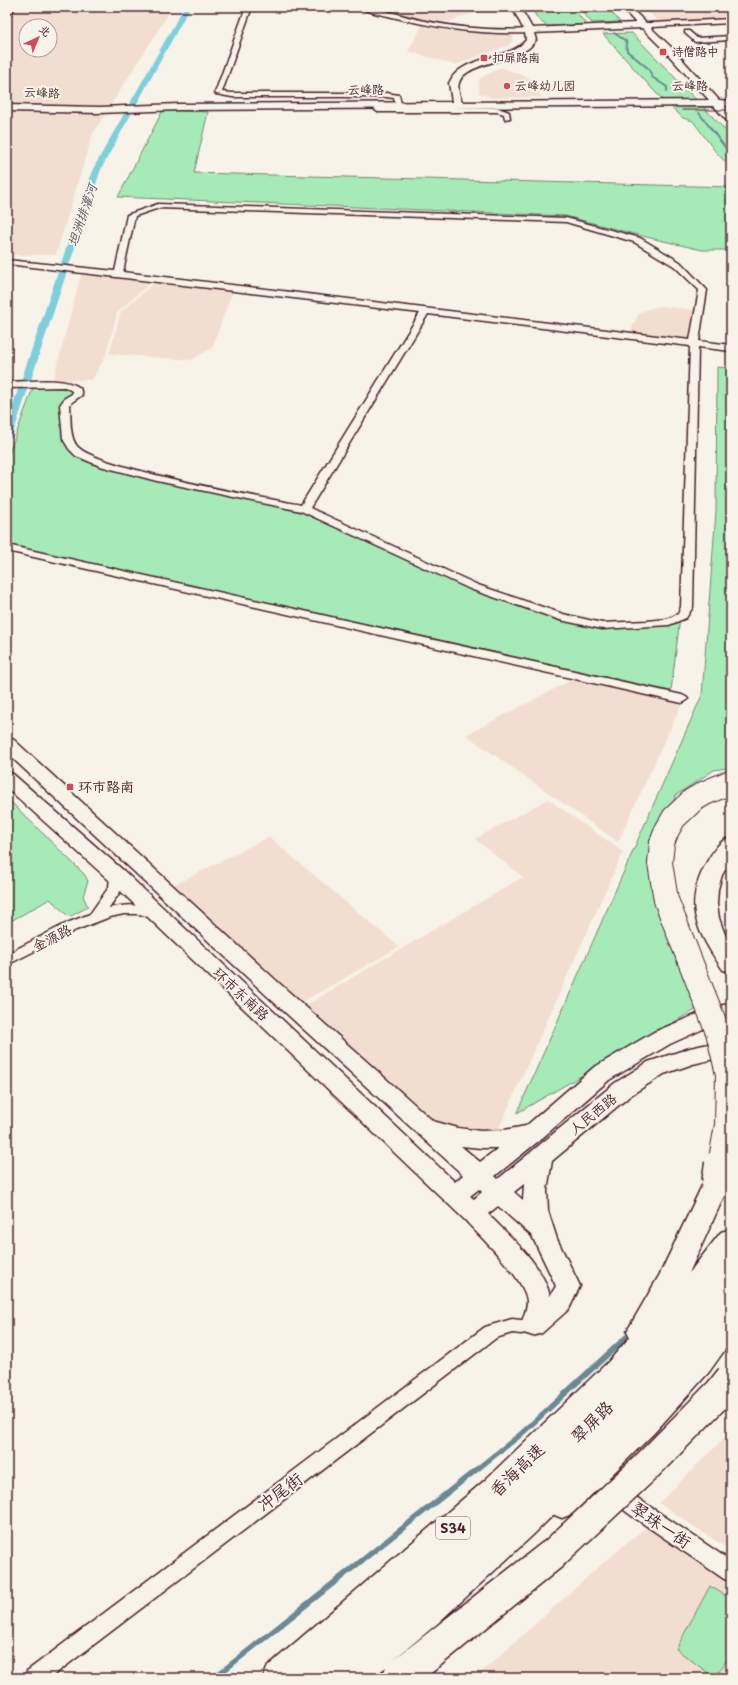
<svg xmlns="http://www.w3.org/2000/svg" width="738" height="1685" viewBox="0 0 738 1685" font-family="'Playpen Sans','LXGW WenKai TC',sans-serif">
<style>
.built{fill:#f2ded1;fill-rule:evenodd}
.green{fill:#a6ebb7;stroke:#788571}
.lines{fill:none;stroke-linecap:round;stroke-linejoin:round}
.stream-far1{stroke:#6a8895;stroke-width:2}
.stream{stroke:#6a8895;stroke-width:5.5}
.canal{fill:#7fcedc;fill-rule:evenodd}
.street-casing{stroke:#4a1f2b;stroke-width:3}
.secondary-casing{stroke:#4a1f2b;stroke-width:3}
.highway-casing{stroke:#4a1f2b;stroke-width:3}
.street{fill:#f7f3e8;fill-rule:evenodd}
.secondary{fill:#f7f3e8;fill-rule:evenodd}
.highway{fill:#f7f3e8;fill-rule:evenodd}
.tram{stroke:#4a1f2b;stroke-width:1}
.highway-bridge-far1-casing{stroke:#4a1f2b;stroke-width:26;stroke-linecap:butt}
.highway-bridge-casing{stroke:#4a1f2b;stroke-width:33;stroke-linecap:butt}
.highway-bridge-far1{stroke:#f7f3e8;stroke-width:24}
.highway-bridge{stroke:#f7f3e8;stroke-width:30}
.poi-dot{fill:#d1495b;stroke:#f7f3e8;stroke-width:1.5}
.labels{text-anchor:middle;stroke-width:4;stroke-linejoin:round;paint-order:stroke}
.far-poi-label{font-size:12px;fill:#4a1f2b;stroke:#f7f3e8;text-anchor:start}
.far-street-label{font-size:12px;fill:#4a1f2b;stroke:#f7f3e8}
.far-water-label{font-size:13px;font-style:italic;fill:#5a5460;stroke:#f7f3e8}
.shield{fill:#f7f3e8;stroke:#7e5f64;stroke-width:1}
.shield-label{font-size:13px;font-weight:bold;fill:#4a1f2b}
.poi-label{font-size:14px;fill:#4a1f2b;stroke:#f7f3e8;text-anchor:start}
.street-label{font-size:14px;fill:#4a1f2b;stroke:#f7f3e8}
.near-street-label{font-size:17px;fill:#4a1f2b;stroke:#f7f3e8}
</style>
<rect width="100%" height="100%" fill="#f7f3e8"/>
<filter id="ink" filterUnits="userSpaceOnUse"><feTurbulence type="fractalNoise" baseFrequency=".025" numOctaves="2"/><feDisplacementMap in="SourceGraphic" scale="8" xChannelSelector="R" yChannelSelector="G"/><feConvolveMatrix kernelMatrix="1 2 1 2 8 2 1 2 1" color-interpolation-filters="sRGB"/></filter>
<g filter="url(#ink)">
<g class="built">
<path d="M 11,7 L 173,7 L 93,133 L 56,255 L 7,255 L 7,14 ZM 26,26 L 50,26 L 50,50 L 26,50 Z"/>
<polygon points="372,7 502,7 498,12 473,13 439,25"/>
<polygon points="645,7 731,7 731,19 658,22"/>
<polygon points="422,26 461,31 513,33 514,36 512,41 507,46 455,65 408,51"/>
<polygon points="501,67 530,78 542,97 492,98 479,93 479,79"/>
<polygon points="96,274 153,280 117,313 106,355 92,380 53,380 81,275"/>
<polygon points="156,281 233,290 212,348 191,360 109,354 121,312"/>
<polygon points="661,306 696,310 693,342 629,334 639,313 647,309"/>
<polygon points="575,678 676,702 681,706 618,842 466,735"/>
<polygon points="548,799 623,852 495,1137 435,1132 301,1008 523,877 475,839"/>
<polygon points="269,837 399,947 297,1005 170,887"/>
<polygon points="731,1431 731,1551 659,1503"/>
<polygon points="646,1527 731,1584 731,1678 475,1678 604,1562"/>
</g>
<g class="green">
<path d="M 532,7 L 572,7 L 586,24 L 549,26 C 541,24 534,15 532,7 Z"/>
<polygon points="578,7 607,7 620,22 592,23"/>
<polygon points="632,33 731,136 731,168 715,151 693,121 683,118 656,93 603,34"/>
<polygon points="163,110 208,112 194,173 731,187 731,250 702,250 642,236 566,216 118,197"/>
<polygon points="717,367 731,368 731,767 714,770 676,795 655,844 702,1006 517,1113 702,695 716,511"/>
<path d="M 33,388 L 62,388 L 71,391 L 72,394 L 65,400 C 65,418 59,443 76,456 C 82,460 92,463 99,466 L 301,512 L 470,589 L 558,620 L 602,629 L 671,625 L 680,618 L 671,691 L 7,545 L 7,459 Z"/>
<polygon points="7,798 84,874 88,881 83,896 88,907 69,917 50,899 9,922 7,924"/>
<polygon points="710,1586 731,1599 731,1653 715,1678 676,1649"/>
</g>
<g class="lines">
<g class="stream-far1">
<polyline points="614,33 626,41 627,51 649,69 652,77 667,87 667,91"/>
<polyline points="699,113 731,155"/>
</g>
<polyline class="stream" points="214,1678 520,1435 633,1331"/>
<polygon class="canal" points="184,7 190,7 101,169 12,437 7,440 7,422 93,169"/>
<g class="street-casing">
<g id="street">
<polygon points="246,7 252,7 222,92 232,93 386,93 399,95 401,103 396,104 394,98 386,97 232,97 216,94 215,93"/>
<path d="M 359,7 C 381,7 403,17 425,21 C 460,28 494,31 529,29 L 532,31 L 529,33 C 481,35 435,28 388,16 C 379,14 366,12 359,7 Z"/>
<polygon points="731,19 731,23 652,27 649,25 652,23"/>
<polygon points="685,31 689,31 697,38 731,36 731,40 695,42 685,33"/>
<polygon points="378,104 380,105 381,108 498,108 509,112 510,118 505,119 504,114 497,112 378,112 375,110 375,106"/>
<path d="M 158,204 L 566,218 L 640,238 L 680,262 L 707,290 L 699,341 L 731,345 L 731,351 L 698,347 L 693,607 L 686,618 L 669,625 L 602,629 L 560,620 L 470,589 L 301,511 L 157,481 L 100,466 L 76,456 L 69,449 L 63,439 L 60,405 L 65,398 L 72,394 L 72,391 L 65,387 L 7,388 L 7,382 C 27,382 65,376 80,388 L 82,395 L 72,402 L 70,405 C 71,417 69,436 77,446 C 94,468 265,498 301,505 L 420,313 L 7,264 L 7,260 L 115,271 L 127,215 ZM 159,208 L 566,222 L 634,242 L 674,266 L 699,290 L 690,340 L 123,272 L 135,216 ZM 428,314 L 690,346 L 681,607 L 678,614 L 667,619 L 647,621 L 602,623 L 563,614 L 478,585 L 310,508 Z"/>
<polygon points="7,545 682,695 686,697 688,699 686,701 682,703 7,551"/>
<path d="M 117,872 L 122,873 C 129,885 115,898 109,908 C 131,903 139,905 161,911 L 163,914 L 161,917 L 156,919 L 139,914 L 124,914 L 110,917 L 76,930 L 7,965 L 7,954 L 67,923 L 90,914 L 109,887 L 110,876 L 112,873 Z"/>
<polygon points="533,1318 539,1320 542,1325 539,1330 521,1334 512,1333 496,1338 50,1678 24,1678 27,1671 485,1327 512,1319 521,1320"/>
<polygon points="592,1467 598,1470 646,1504 731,1561 731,1581 724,1579 632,1516 586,1482 583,1476 586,1470"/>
</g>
</g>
<g class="secondary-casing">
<g id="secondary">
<polygon points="7,7 15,7 10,16 7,17"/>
<path d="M 512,7 L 520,7 L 532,28 L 636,23 L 621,7 L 630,7 L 646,23 L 654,23 L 655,25 L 651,28 L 670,46 L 719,100 L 731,101 L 731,105 L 725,106 L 731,113 L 731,122 L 727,121 L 714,106 L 179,110 L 99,113 L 7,111 L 7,105 L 99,107 L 179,104 L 452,102 L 449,83 C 451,80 453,75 456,73 C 475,55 511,59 526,40 L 525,32 ZM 642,28 L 664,50 L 709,100 L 462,102 C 460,97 457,89 459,83 C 464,63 515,61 530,47 C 532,45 534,42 536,40 L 534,33 Z"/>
<path d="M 7,738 L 13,739 L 279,983 L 433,1121 L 458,1128 L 481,1131 L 504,1130 L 526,1126 L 593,1068 L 654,1032 L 712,1008 L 731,1003 L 731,1019 L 723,1020 L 670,1044 L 609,1080 L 541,1139 L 495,1176 L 498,1179 L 615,1083 L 648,1062 L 690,1048 L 731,1039 L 731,1055 L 693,1064 L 664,1074 L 631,1095 L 552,1161 L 547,1190 L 548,1211 L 557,1239 L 580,1286 L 569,1309 L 542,1333 L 533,1336 L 524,1333 L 521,1325 C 523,1318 527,1309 527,1301 C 525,1278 480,1237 465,1220 L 110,881 L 7,788 L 7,772 L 13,774 L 124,871 L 455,1182 L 463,1175 L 265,994 L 7,753 ZM 461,1146 L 481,1148 L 498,1148 L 480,1162 ZM 524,1184 L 523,1200 L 514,1192 ZM 479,1189 L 482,1192 L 474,1199 L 470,1196 ZM 498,1206 L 532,1236 L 556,1286 L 550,1296 C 542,1263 510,1237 488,1214 Z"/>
<polygon points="731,1255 731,1285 715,1308 643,1387 567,1466 469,1560 336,1678 299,1678 304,1668 449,1542 549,1448 625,1371 697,1294 722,1258"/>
<polygon points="731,1310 731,1341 709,1372 654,1433 572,1514 562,1518 552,1514 548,1505 552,1496 636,1417 691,1356 722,1313"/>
</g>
</g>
<g class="highway-casing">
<g id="highway">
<path d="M 731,837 L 731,860 L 722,875 L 718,889 L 717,904 L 719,918 L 724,932 L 731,946 L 731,972 L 723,970 C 696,930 682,905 708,860 C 714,850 720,840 731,837 Z"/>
<polygon points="717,1172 727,1175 730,1183 689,1273 721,1232 731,1229 731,1261 714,1284 629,1379 506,1501 306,1678 263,1678 268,1666 484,1481 609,1361 630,1337 627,1331 660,1274 707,1175"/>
<polygon points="731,1285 731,1320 713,1345 655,1413 533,1535 438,1623 392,1661 542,1543 553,1539 564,1543 569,1554 564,1565 425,1678 381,1678 386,1667 372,1678 329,1678 334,1666 414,1599 511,1513 633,1393 693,1327 721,1288"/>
</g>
</g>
<use href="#street" class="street"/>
<use href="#secondary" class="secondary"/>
<use href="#highway" class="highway"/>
<polyline class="tram" points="682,110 731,110"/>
<g class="highway-bridge-far1-casing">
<polyline id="highway-bridge-far1" points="720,1165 727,1125 728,1074 718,1032 666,900 660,863 662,843 667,830 674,818 693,800 705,793 731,782"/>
</g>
<g class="highway-bridge-casing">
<g id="highway-bridge">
<polyline points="717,1183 720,1164"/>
<polyline points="553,1554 645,1468 720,1392 731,1378"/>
</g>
</g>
<use href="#highway-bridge-far1" class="highway-bridge-far1"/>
<use href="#highway-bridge" class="highway-bridge"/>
</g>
</g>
<g class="poi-dot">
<rect x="659" y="48" width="8" height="8" rx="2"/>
<rect x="480" y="54" width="8" height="8" rx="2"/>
<circle cx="507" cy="86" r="4"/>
<rect x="66" y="783" width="8" height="8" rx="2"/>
</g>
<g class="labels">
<g class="far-poi-label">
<text x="671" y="56">诗僧路中</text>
<text x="492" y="62">扣扉路南</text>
<text x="515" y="90">云峰幼儿园</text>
</g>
<g class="far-street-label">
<text x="690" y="90">云峰路</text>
<text x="366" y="94">云峰路</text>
<text transform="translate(42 93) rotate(2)" y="4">云峰路</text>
</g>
<g class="far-water-label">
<text transform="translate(82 215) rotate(-71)" y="5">坦洲排灌河</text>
</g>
<rect class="shield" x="436" y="1517" width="34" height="22" rx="3"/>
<g class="shield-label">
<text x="453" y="1533">S34</text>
</g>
<g class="poi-label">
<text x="78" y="792">环市路南</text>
</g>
<g class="street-label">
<text transform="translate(52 938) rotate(-27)" y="5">金源路</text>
<text transform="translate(241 994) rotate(43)" y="5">环市东南路</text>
<text transform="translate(593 1114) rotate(-39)" y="5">人民西路</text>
</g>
<g class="near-street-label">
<text transform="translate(592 1422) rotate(-45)" y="6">翠屏路</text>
<text transform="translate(517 1470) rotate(-44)" y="6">香海高速</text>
<text transform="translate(280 1492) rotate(-37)" y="6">冲尾街</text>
<text transform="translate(661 1525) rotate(34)" y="6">翠珠一街</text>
</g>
</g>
<rect width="738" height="1685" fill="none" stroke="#f7f3e8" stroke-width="24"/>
<rect x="12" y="12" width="714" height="1661" fill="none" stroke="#4a1f2b" stroke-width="1.5" filter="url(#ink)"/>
<g transform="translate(38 38) rotate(44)"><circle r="19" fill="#f7f3e8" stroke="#b29e9c"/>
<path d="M0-3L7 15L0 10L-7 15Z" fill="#d1495b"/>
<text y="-6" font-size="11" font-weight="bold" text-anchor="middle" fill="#4a1f2b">北</text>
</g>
</svg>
